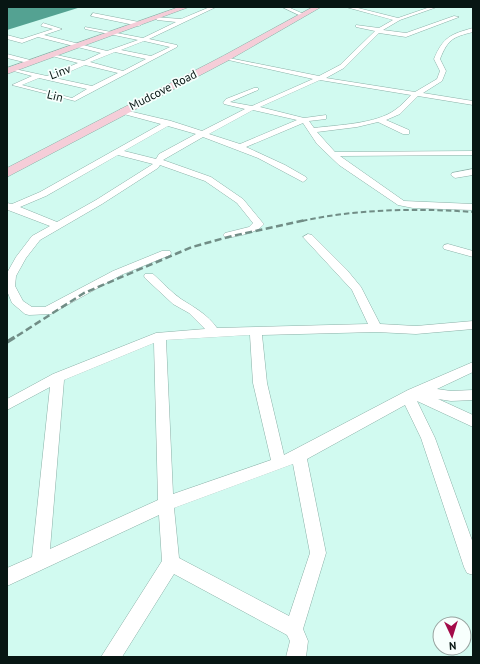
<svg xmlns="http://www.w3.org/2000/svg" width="480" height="664" viewBox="0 0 480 664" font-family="'PT Sans',sans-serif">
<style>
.water{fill:#54a292}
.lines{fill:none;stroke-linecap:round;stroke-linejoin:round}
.street-casing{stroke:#8bb1a8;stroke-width:1}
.secondary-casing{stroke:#8bb1a8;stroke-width:1}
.street{fill:#fff;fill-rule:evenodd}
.secondary{fill:#f5cdd8;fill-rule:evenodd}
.rail-far2{stroke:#718d86;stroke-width:2;stroke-dasharray:5.5 3;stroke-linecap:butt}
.rail-far1{stroke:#718d86;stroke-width:2.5;stroke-dasharray:7 3.5;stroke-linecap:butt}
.rail{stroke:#718d86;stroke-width:3.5;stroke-dasharray:9 4.5;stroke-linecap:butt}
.labels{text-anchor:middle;stroke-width:3.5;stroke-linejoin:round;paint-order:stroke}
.far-street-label{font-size:12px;fill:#071613;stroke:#f7fffd}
</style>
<rect width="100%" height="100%" fill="#d1faf0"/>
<polygon class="water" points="7,7 81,7 7,30"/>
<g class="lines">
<g class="street-casing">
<g id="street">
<path d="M 210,7 L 216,7 L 149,39 L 177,45 L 177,47 L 75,101 L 12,85 L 32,76 L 10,70 L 10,68 L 47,76 L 78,63 L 52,56 L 52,54 L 84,61 L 101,53 L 38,37 L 22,43 L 7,39 L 7,35 L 22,39 L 53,29 L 41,26 L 43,23 L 62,29 L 44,35 L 107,51 L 138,40 L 85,29 L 85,27 L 143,38 L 176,22 L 157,20 L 155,17 L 181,19 ZM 144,41 L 170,47 L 151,56 L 121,50 ZM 115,52 L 146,59 L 123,71 L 90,62 ZM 85,65 L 118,73 L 92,86 L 55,78 ZM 39,78 L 87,89 L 72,98 L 22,85 Z"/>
<polygon points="282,7 288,7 306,15 301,16"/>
<path d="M 346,7 L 354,7 L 398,18 L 430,7 L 437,7 L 400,20 L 383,30 L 406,33 L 454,16 L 459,17 L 406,37 L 379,33 L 344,68 L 326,78 L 415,92 L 437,79 L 440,71 L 434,59 C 443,37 451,34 473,28 L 473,32 C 453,37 448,39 440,59 L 446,71 L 442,81 L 423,93 L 473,101 L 473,105 L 418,96 L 400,114 L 386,120 L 409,130 L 409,134 L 403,134 L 378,122 L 357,127 L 317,132 L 335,152 L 473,151 L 473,155 L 340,156 L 404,201 L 473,204 L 473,210 L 413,208 L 398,205 L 339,165 L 317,144 L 303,123 L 246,147 L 285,165 L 306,177 L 307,179 L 303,182 L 258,158 L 203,137 L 163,160 L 211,177 L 243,199 L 262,222 L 264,224 C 256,234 240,235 228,238 L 225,237 L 223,235 L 225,233 L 249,227 L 253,223 L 237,203 L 205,181 L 160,165 L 158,168 L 102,204 L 40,240 L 26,258 L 16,276 L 15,286 L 23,301 L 32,307 L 45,307 L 113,271 L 162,251 L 170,251 L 171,253 L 170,255 L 121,275 L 51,314 L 29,315 L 25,314 L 12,303 L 7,291 L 7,273 L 16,257 L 32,236 L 50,226 L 8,210 L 7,203 L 12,204 L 40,192 L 161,124 L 120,113 L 120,109 L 171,121 L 202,131 L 245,109 L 224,104 L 223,103 L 226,99 L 254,88 L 258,88 L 258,90 L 230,102 L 252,106 L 313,79 L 224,59 L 224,57 L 319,76 L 340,65 L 375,31 L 356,27 L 356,25 L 379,28 L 393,20 ZM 320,80 L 411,95 C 406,100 401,106 395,110 C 376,124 337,125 314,128 L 309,121 L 326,119 L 326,115 L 304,118 L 260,107 ZM 253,110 L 297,120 L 240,144 L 209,134 ZM 168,126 L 196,134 L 159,154 L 156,159 L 124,151 ZM 118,155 L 153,164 L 96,200 L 57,222 L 20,207 L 46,196 Z"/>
<polygon points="93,13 139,22 142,24 139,26 91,16"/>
<polygon points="7,54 34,61 35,62 32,64 7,58"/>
<polygon points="473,169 473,175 455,178 451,175 452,173"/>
<path d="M 308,234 L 312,235 L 347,270 L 361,287 L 380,324 L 416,326 L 473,321 L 473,329 L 416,334 L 376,332 L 262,335 L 267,383 L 284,455 L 408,390 L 473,362 L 473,372 L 437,389 L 451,391 L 473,390 L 473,400 L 451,401 L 438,399 L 473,415 L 473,427 L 417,401 L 435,438 L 473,543 L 473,575 L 467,573 L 464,567 L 421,438 L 405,405 L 307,459 L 326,553 L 303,629 L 308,641 L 306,657 L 286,657 L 290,641 L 287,635 L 174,574 L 122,657 L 101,657 L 162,561 L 159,515 L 7,586 L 7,568 L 32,557 L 50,387 L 7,410 L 7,399 L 53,374 L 156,333 L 205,329 L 189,313 L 173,304 L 145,278 L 144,276 L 145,274 L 153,274 C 162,282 171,292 181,299 C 195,308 207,314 217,328 L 368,324 L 352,290 L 303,237 ZM 250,335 L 253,383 L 271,460 L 173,494 L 166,340 ZM 154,343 L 158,500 L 50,549 L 64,380 ZM 293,464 L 310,553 L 289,616 L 179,558 L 174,508 Z"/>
<polygon points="448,244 473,251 473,257 444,249 443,247 444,245"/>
</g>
</g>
<g class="secondary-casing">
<g id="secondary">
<polygon points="179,7 189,7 7,74 7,68"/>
<polygon points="313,7 321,7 229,60 7,177 7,168 223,56"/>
</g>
</g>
<use href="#street" class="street"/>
<use href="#secondary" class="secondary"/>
<path class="rail-far2" d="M 302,221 C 357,209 417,208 473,212"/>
<polyline class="rail-far1" points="17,336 84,293 192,247 232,236 306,220"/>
<polyline class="rail" points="7,342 18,335"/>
</g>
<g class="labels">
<g class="far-street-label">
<text transform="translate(60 72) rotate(-20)" y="4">Linv</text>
<text transform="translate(163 90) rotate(-27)" y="4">Mudcove Road</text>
<text transform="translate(55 96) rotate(14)" y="4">Lin</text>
</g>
</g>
<rect width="480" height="664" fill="none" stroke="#071613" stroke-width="16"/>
<g transform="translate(452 636) rotate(176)"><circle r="19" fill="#f7fffd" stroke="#97a29f"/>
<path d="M0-3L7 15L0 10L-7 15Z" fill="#a30b49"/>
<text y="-6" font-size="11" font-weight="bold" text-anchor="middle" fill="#071613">N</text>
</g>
</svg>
